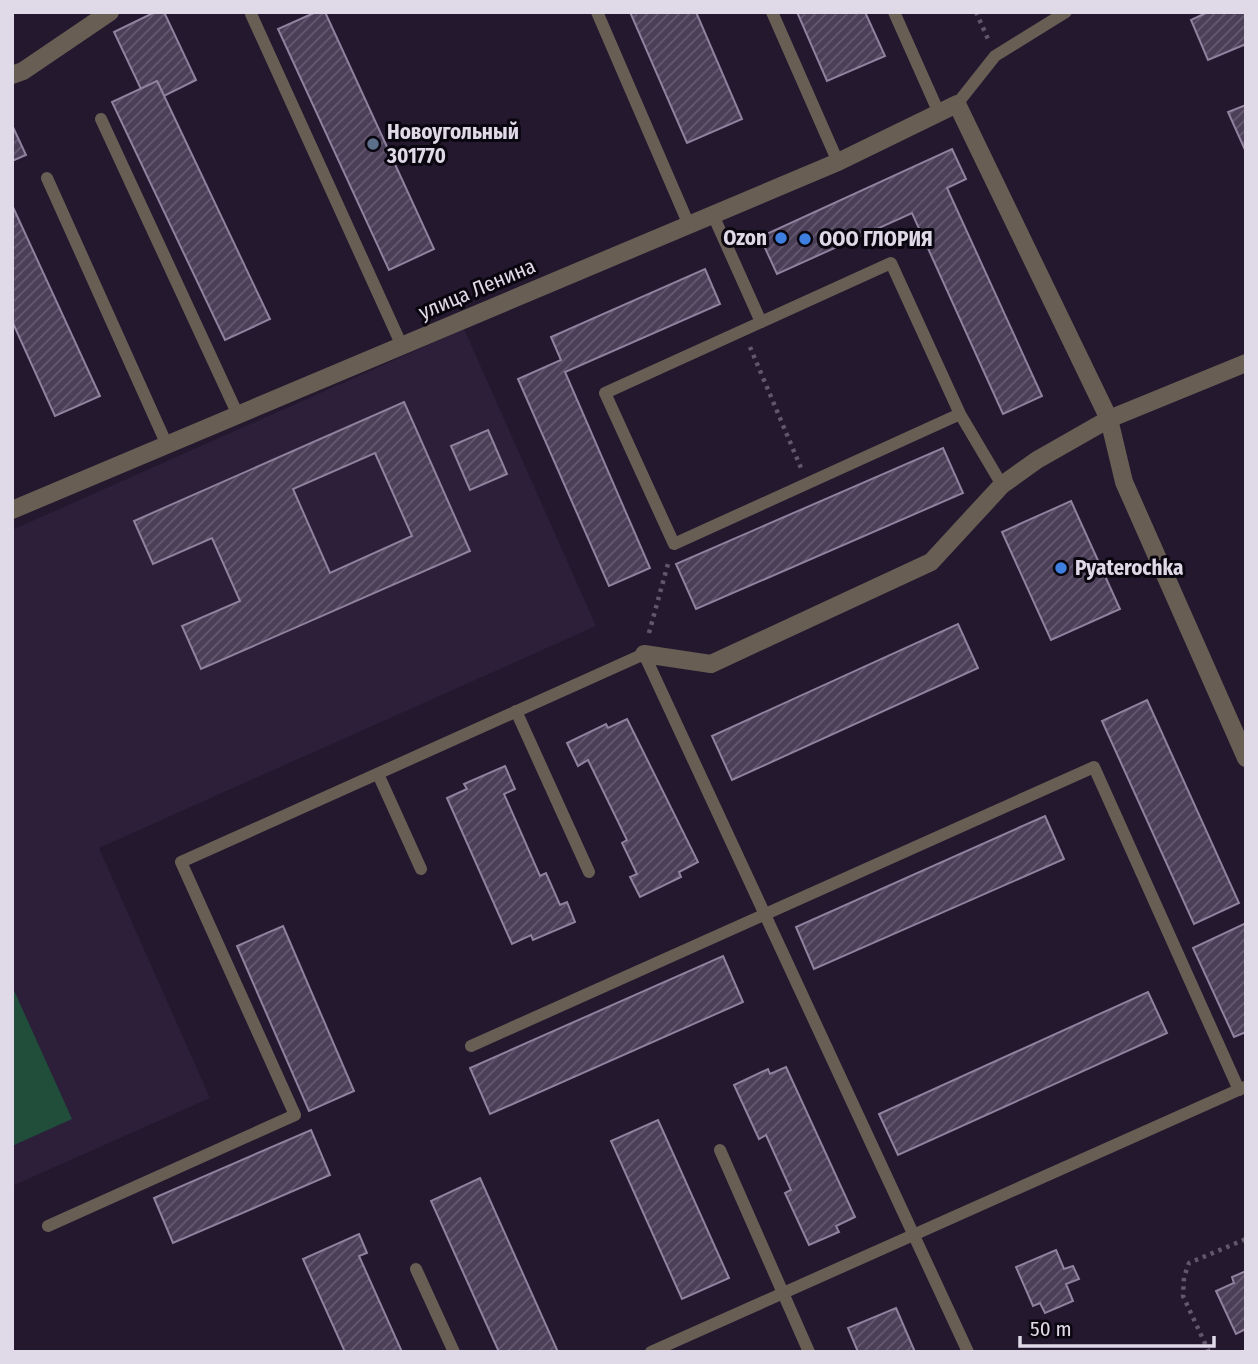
<svg xmlns="http://www.w3.org/2000/svg" width="1258" height="1364" viewBox="0 0 1258 1364" font-family="'Fira Sans Condensed',sans-serif">
<style>
.built{fill:#2d1e3a}
.pitch{fill:#204e3b}
.building{fill:url(#building-hatch);stroke:#90829f;stroke-width:2;fill-rule:evenodd}
.lines{fill:none;stroke-linecap:round;stroke-linejoin:round}
.path{stroke:#61576b;stroke-width:4.5;stroke-dasharray:3.5 5;stroke-linecap:butt}
.lane{stroke:#685e54;stroke-width:12}
.street{stroke:#685e54;stroke-width:18}
.service-dot{fill:#5c6f8a;stroke:#0a060f;stroke-width:2.5}
.shop-dot{fill:#3f7fe0;stroke:#0a060f;stroke-width:2.5}
.labels{text-anchor:middle;stroke-width:6;stroke-linejoin:round;paint-order:stroke}
.poi-label{font-size:21px;font-weight:bold;fill:#e0d9e8;stroke:#0a060f;text-anchor:start}
.street-label{font-size:21px;fill:#e0d9e8;stroke:#0a060f}
</style>
<defs>
<pattern id="building-hatch" width="6" height="6" patternUnits="userSpaceOnUse" patternTransform="scale(1.75)"><rect width="6" height="6" fill="#4b3f58"/><path d="M-1 1l2-2M0 6l6-6M5 7l2-2" fill="none" stroke="#655a70"/></pattern>
</defs>
<rect width="100%" height="100%" fill="#23182e"/>
<polygon class="built" points="464,329 596,626 99,848 210,1098 12,1186 12,530"/>
<polygon class="pitch" points="12,986 72,1119 12,1146"/>
<g class="building">
<polygon points="155,12 164,12 196,80 164,96 157,81 141,89 114,32"/>
<polygon points="316,12 325,12 434,249 389,270 278,29"/>
<polygon points="630,12 696,12 742,119 687,143"/>
<polygon points="797,12 865,12 885,56 827,81"/>
<polygon points="1208,12 1246,12 1246,44 1208,60 1191,20"/>
<polygon points="157,81 270,319 225,340 112,102"/>
<polygon points="1246,105 1246,152 1228,112"/>
<polygon points="12,125 26,155 12,161"/>
<polygon points="952,149 966,179 947,188 1042,396 1003,414 912,213 777,274 760,237"/>
<polygon points="12,205 100,396 55,416 12,321"/>
<polygon points="705,269 720,304 565,372 650,568 609,586 518,379 561,360 551,337"/>
<path d="M 404,402 L 470,551 L 201,669 L 182,626 L 240,601 L 212,538 L 153,564 L 134,521 ZM 375,453 L 412,536 L 330,573 L 293,489 Z"/>
<polygon points="488,430 507,474 470,490 451,446"/>
<polygon points="943,448 963,493 696,609 676,564"/>
<polygon points="1071,501 1120,609 1051,640 1002,532"/>
<polygon points="958,624 978,668 732,780 712,736"/>
<polygon points="1147,700 1239,903 1194,924 1102,721"/>
<polygon points="627,719 698,862 679,872 681,877 640,897 630,877 637,874 622,843 627,840 588,760 578,766 567,743 606,724 608,728"/>
<polygon points="505,766 515,789 504,794 540,876 546,873 560,905 567,902 575,922 533,940 531,935 512,944 447,798 467,789 464,784"/>
<polygon points="1045,816 1064,859 814,969 796,927"/>
<polygon points="1246,923 1246,1032 1234,1037 1193,948"/>
<polygon points="283,926 354,1091 309,1111 237,946"/>
<polygon points="723,956 743,1002 490,1114 470,1068"/>
<polygon points="1148,992 1167,1033 898,1155 879,1114"/>
<polygon points="786,1067 855,1217 836,1226 839,1232 809,1245 785,1193 791,1190 766,1135 759,1139 734,1085 768,1069 770,1074"/>
<polygon points="658,1120 729,1278 682,1299 611,1141"/>
<polygon points="311,1130 330,1175 173,1243 154,1198"/>
<polygon points="480,1178 558,1352 499,1352 431,1201"/>
<polygon points="359,1234 367,1253 359,1256 402,1352 345,1352 303,1259"/>
<polygon points="1056,1250 1064,1269 1073,1266 1079,1279 1066,1284 1073,1301 1045,1313 1040,1303 1033,1306 1016,1267"/>
<polygon points="1246,1271 1246,1329 1236,1334 1216,1291 1234,1283 1232,1277"/>
<polygon points="896,1308 915,1352 858,1352 848,1328"/>
</g>
<g class="lines">
<g class="path">
<polyline points="976,12 988,39"/>
<polyline points="750,347 801,468"/>
<polyline points="649,633 669,560"/>
<polyline points="1209,1352 1183,1296 1184,1277 1189,1263 1246,1239"/>
</g>
<g class="lane">
<polyline points="597,12 689,225"/>
<polyline points="772,12 838,162"/>
<polyline points="894,12 939,113"/>
<polyline points="251,14 402,346"/>
<polyline points="957,104 995,56 1066,12"/>
<polyline points="101,119 238,415"/>
<polyline points="47,178 167,445"/>
<polyline points="713,215 761,322"/>
<polyline points="960,414 674,544 605,393 891,263 960,414 1002,485"/>
<polyline points="516,711 589,872"/>
<polyline points="378,774 421,869"/>
<polyline points="471,1046 1094,767 1239,1090"/>
<polyline points="720,1150 809,1352"/>
<polyline points="48,1226 295,1115 181,862 644,654 968,1352"/>
<polyline points="416,1269 454,1352"/>
<polyline points="651,1352 1245,1087"/>
</g>
<g class="street">
<polyline points="12,75 23,71 110,12"/>
<polyline points="12,510 838,162 957,104 1109,419 1124,482 1246,758"/>
<polyline points="644,654 711,664 931,562 1002,485 1037,460 1109,419 1246,363"/>
</g>
</g>
<circle class="service-dot" cx="373" cy="144" r="7"/>
<g class="shop-dot">
<circle cx="781" cy="238" r="7"/>
<circle cx="805" cy="239" r="7"/>
<circle cx="1061" cy="568" r="7"/>
</g>
<g class="labels">
<g class="poi-label">
<text x="387" y="139">Новоугольный<tspan x="387" dy="24">301770</tspan></text>
<text x="767" y="245" text-anchor="end">Ozon</text>
<text x="819" y="246">ООО ГЛОРИЯ</text>
<text x="1075" y="575">Pyaterochka</text>
</g>
<g class="street-label">
<text transform="translate(477 289) rotate(-23)" y="7">улица Ленина</text>
</g>
</g>
<rect width="1258" height="1364" fill="none" stroke="#e0d9e8" stroke-width="28"/>
<path d="M1020 1336v10h194v-10" fill="none" stroke="#e0d9e8" stroke-width="3.5"/>
<text x="1030" y="1336" font-size="21" fill="#e0d9e8" stroke="#0a060f" stroke-width="5" paint-order="stroke">50 m</text>
</svg>
